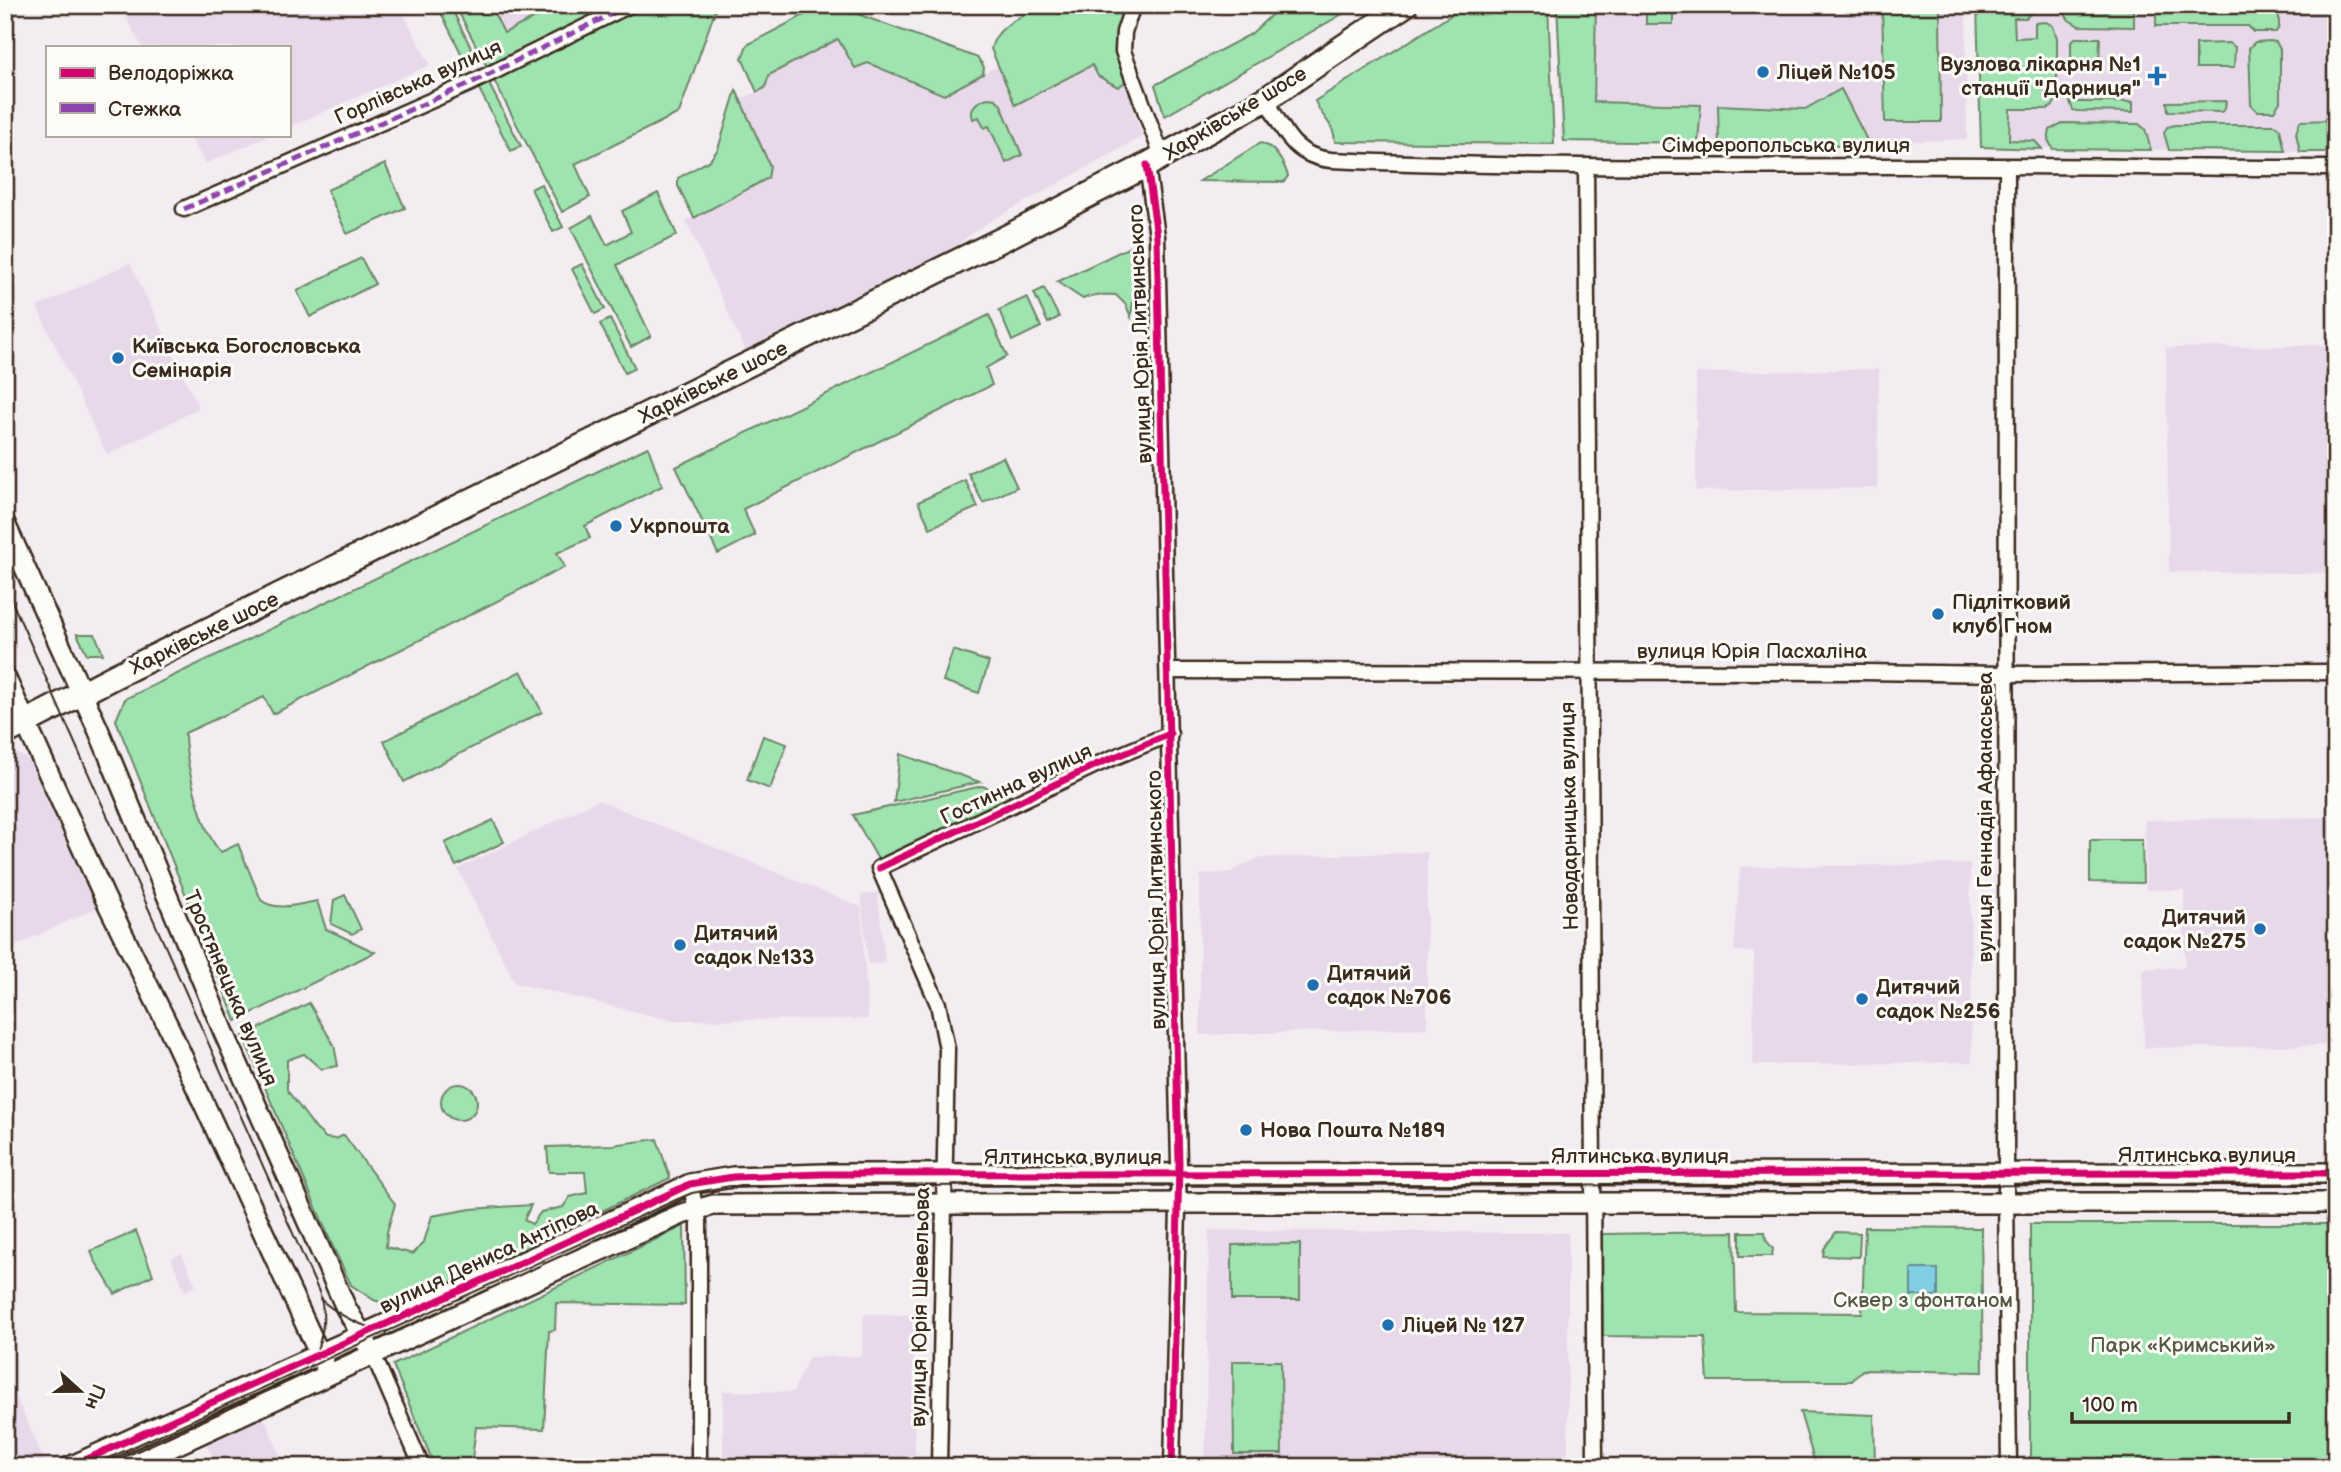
<svg xmlns="http://www.w3.org/2000/svg" width="2341" height="1472" viewBox="0 0 2341 1472" font-family="'Balsamiq Sans',sans-serif">
<style>
.built{fill:#e8d9ea}
.green{fill:#9ee3b0;stroke:#6c8667;stroke-width:2}
.water{fill:#82cee2;stroke:#668c94;stroke-width:2}
.lines{fill:none;stroke-linecap:round;stroke-linejoin:round}
.street-casing{stroke:#3b2a1e;stroke-width:19}
.secondary-casing{stroke:#3b2a1e;stroke-width:24}
.primary-casing{stroke:#3b2a1e;stroke-width:28}
.street{stroke:#fdfcf7;stroke-width:14}
.secondary{stroke:#fdfcf7;stroke-width:19}
.primary{stroke:#fdfcf7;stroke-width:23}
.tram{stroke:#3b2a1e;stroke-width:2}
.quiet{stroke:#8e44ad;stroke-width:5;stroke-dasharray:10 5;stroke-linecap:butt}
.cycleway-casing{stroke:#fdfcf7;stroke-width:11}
.cycleway{stroke:#d6006c;stroke-width:7}
.poi-dot{fill:#1f6fb2;stroke:#fdfcf7;stroke-width:2.5}
.labels{text-anchor:middle;stroke-width:6;stroke-linejoin:round;paint-order:stroke}
.poi-label{font-size:21px;font-weight:bold;fill:#3b2a1e;stroke:#fdfcf7;text-anchor:start}
.street-label{font-size:21px;fill:#3b2a1e;stroke:#fdfcf7}
.park-label{font-size:21px;fill:#545842;stroke:#fdfcf7}
</style>
<rect width="100%" height="100%" fill="#f3ecf1"/>
<filter id="ink" filterUnits="userSpaceOnUse"><feTurbulence type="fractalNoise" baseFrequency=".0143" numOctaves="2"/><feDisplacementMap in="SourceGraphic" scale="14" xChannelSelector="R" yChannelSelector="G"/><feConvolveMatrix kernelMatrix="1 2 1 2 8 2 1 2 1" color-interpolation-filters="sRGB"/></filter>
<g filter="url(#ink)">
<g class="built">
<polygon points="119,5 399,5 430,65 289,127 289,47 142,47"/>
<polygon points="478,5 581,5 499,45"/>
<polygon points="1556,5 1966,5 1967,139 1894,142 1561,140"/>
<polygon points="1977,5 2336,5 2336,152 1981,147"/>
<polygon points="839,38 847,54 944,95 998,66 1015,105 1093,65 1098,76 1117,87 1125,82 1142,137 987,223 963,240 956,249 746,352 686,221 768,178 770,166 740,99 765,88 769,75"/>
<polygon points="189,135 271,135 205,164"/>
<polygon points="130,263 199,408 107,455 37,307"/>
<polygon points="2336,345 2336,573 2169,572 2166,348"/>
<polygon points="1879,369 1877,488 1696,491 1696,373"/>
<polygon points="15,753 31,760 38,772 98,907 5,951 5,754"/>
<polygon points="598,800 861,907 868,1019 670,1020 515,983 458,869"/>
<polygon points="2336,817 2336,1045 2144,1048 2143,969 2185,967 2184,890 2146,890 2145,820"/>
<polygon points="1427,852 1427,1028 1200,1035 1200,875 1231,872 1258,858"/>
<polygon points="1970,864 1972,1062 1753,1065 1754,952 1734,951 1740,867"/>
<polygon points="878,893 885,963 868,964 861,895"/>
<polygon points="1209,1230 1568,1233 1568,1467 1205,1467"/>
<polygon points="182,1254 196,1286 185,1291 171,1258"/>
<polygon points="864,1314 913,1315 915,1467 723,1467 723,1391 793,1392 809,1357 862,1356"/>
<polygon points="5,1372 45,1462 34,1467 5,1467"/>
<polygon points="262,1412 285,1467 216,1467 204,1438"/>
</g>
<g class="green">
<polygon points="442,5 450,5 474,54 464,59 438,7"/>
<polygon points="455,5 502,5 493,11 504,33 547,12 544,5 717,5 679,113 575,164 590,197 562,212"/>
<polygon points="823,5 833,5 978,58 984,67 983,74 944,95 868,63 855,68 838,39 769,75 765,88 757,92 742,58 747,45"/>
<path d="M 1042,5 L 1063,5 L 1066,12 L 1078,5 L 1123,5 L 1115,38 L 1119,63 L 1125,82 L 1118,87 L 1098,76 L 1092,65 L 1015,105 L 991,49 C 996,25 1022,17 1042,5 Z"/>
<polygon points="1282,5 1358,5 1165,116 1155,85 1251,34"/>
<path d="M 1467,5 L 1548,5 L 1554,144 L 1335,142 C 1335,124 1321,117 1315,101 Z"/>
<polygon points="1557,5 1596,5 1594,102 1701,105 1698,143 1564,141"/>
<rect x="1646" y="5" width="27" height="19"/>
<polygon points="1882,5 1940,5 1941,122 1885,122"/>
<polygon points="1977,5 2034,5 2034,10 2026,18 2014,18 2015,38 2035,37 2035,23 2046,22 2053,26 2057,38 2057,99 2052,107 2047,109 2010,109 2009,140 2035,141 2042,149 1981,147"/>
<polygon points="2059,5 2134,5 2134,27 2079,26 2069,20"/>
<polygon points="2156,5 2279,5 2279,27 2276,32 2254,32 2248,26 2156,26"/>
<polygon points="2075,38 2100,38 2099,70 2071,70 2071,42"/>
<polygon points="2270,41 2276,42 2280,49 2280,102 2274,111 2257,111 2251,105 2249,48 2255,42"/>
<polygon points="2229,43 2235,47 2234,68 2196,68 2196,44"/>
<polygon points="488,82 521,146 511,151 478,87"/>
<polygon points="1841,89 1870,146 1719,145 1718,105 1805,109"/>
<polygon points="736,90 770,166 768,178 694,218 678,186 678,178 710,160 718,149"/>
<path d="M 988,98 L 996,99 L 1001,105 L 1022,155 L 1006,163 L 989,126 L 984,128 L 979,117 L 973,119 C 969,107 977,101 988,98 Z"/>
<polygon points="2226,101 2225,109 2221,112 2168,111 2167,102"/>
<polygon points="2070,102 2133,102 2133,112 2077,111 2073,110"/>
<polygon points="2336,120 2336,152 2300,152 2296,133 2300,121"/>
<polygon points="2062,123 2139,124 2145,129 2151,150 2053,149 2048,140 2050,130"/>
<polygon points="2175,125 2275,125 2280,129 2285,151 2169,150 2164,133 2167,127"/>
<path d="M 1260,143 C 1274,145 1284,163 1288,176 L 1284,182 L 1200,181 Z"/>
<polygon points="385,164 405,208 347,234 327,190"/>
<polygon points="541,184 563,227 553,232 531,189"/>
<polygon points="658,193 677,235 617,265 651,336 631,347 571,228 592,216 607,245 631,232 622,211"/>
<path d="M 1140,242 L 1131,317 L 1126,305 L 1116,295 C 1105,295 1094,293 1083,299 L 1057,282 Z"/>
<polygon points="361,258 375,284 310,317 297,291"/>
<polygon points="582,264 605,309 595,314 572,269"/>
<polygon points="1044,288 1059,317 1048,323 1034,293"/>
<polygon points="1027,297 1041,327 1012,341 999,310"/>
<polygon points="989,315 1007,356 986,368 992,385 743,509 755,535 718,554 676,467"/>
<polygon points="610,319 635,368 625,373 600,324"/>
<path d="M 648,447 L 662,486 L 585,526 L 590,538 L 557,553 L 565,567 L 273,714 L 264,697 L 185,733 C 185,760 202,835 221,852 L 238,844 L 261,900 C 275,912 300,904 317,901 L 326,929 L 375,952 L 236,1021 L 116,720 L 125,699 Z"/>
<polygon points="1003,457 1017,487 983,503 968,473"/>
<polygon points="965,480 978,507 930,528 918,502"/>
<polygon points="77,634 95,634 103,654 87,654"/>
<polygon points="953,650 989,662 979,693 943,681"/>
<polygon points="521,671 542,712 404,782 384,741"/>
<polygon points="763,736 787,744 770,789 747,780"/>
<polygon points="900,754 980,782 894,802"/>
<polygon points="982,786 1016,798 880,863 853,815"/>
<polygon points="493,820 504,842 456,866 445,843"/>
<polygon points="2090,840 2142,840 2143,883 2090,882"/>
<polygon points="345,895 361,929 352,934 331,924 334,900"/>
<polygon points="309,1003 334,1045 338,1066 321,1069 304,1054 287,1060 287,1090 316,1129 326,1138 336,1139 344,1135 395,1204 387,1232 386,1247 413,1254 424,1242 432,1216 471,1209 531,1205 524,1220 532,1224 541,1212 563,1207 570,1197 587,1193 585,1172 549,1172 547,1147 612,1145 657,1139 670,1178 414,1302 392,1306 374,1300 351,1285 333,1247 243,1036"/>
<circle cx="459" cy="1102" r="18"/>
<rect x="2030" y="1224" width="306" height="243"/>
<polygon points="684,1226 685,1305 556,1303 555,1330 549,1331 544,1429 476,1427 471,1467 435,1467 393,1365"/>
<polygon points="1865,1227 1981,1228 1983,1372 1862,1370 1852,1381 1708,1381 1705,1337 1603,1336 1602,1234 1734,1232 1736,1312 1862,1313"/>
<polygon points="136,1231 153,1275 115,1294 94,1259 91,1251"/>
<polygon points="1740,1232 1765,1232 1766,1240 1773,1249 1772,1256 1740,1256"/>
<polygon points="1836,1232 1860,1233 1859,1257 1823,1256 1824,1249"/>
<polygon points="1300,1244 1300,1300 1232,1300 1232,1245"/>
<polygon points="1233,1361 1281,1361 1282,1454 1234,1454"/>
<polygon points="1800,1412 1874,1415 1875,1467 1816,1467"/>
</g>
<rect class="water" x="1911" y="1269" width="27" height="27"/>
<g class="lines">
<g class="street-casing">
<g id="street">
<polyline points="1133,5 1124,32 1123,51 1162,156"/>
<path d="M 1266,99 C 1284,130 1292,156 1331,160 C 1513,168 1694,167 1876,166 C 2029,165 2182,168 2336,168"/>
<polyline points="1147,165 1157,236 1179,1164 1172,1467"/>
<polyline points="1586,166 1595,1467"/>
<polyline points="2007,167 2006,1193 2009,1467"/>
<polyline points="184,209 471,83 630,5"/>
<polyline points="1168,671 1861,672 2006,674 2336,672"/>
<polyline points="690,1184 699,1222 699,1467"/>
<polyline points="373,1354 422,1467"/>
<polyline points="939,1467 947,1049 938,1004 879,868 1098,764 1170,734"/>
</g>
</g>
<g class="secondary-casing">
<g id="secondary">
<polyline points="5,524 98,729 225,1035 346,1308 367,1344"/>
<polyline points="5,677 104,896 170,1030 324,1364"/>
<path d="M 70,1467 C 276,1372 485,1282 690,1184 L 733,1177 L 823,1174 L 2336,1173"/>
<polyline points="128,1467 556,1270 682,1214 713,1205 1197,1203 2336,1203"/>
</g>
</g>
<g class="primary-casing">
<polyline id="primary" points="5,733 115,676 1009,236 1147,165 1266,99 1405,5"/>
</g>
<use href="#street" class="street"/>
<use href="#secondary" class="secondary"/>
<use href="#primary" class="primary"/>
<g class="tram">
<path d="M 5,586 L 319,1292 C 328,1319 322,1343 309,1367"/>
<path d="M 320,1299 C 341,1317 361,1327 388,1331"/>
<polyline points="89,1467 678,1199 692,1193 730,1186 2336,1185"/>
</g>
<polyline class="quiet" points="184,209 471,83 630,5"/>
<g class="cycleway-casing">
<g id="cycleway">
<polyline points="1147,165 1157,236 1179,1164 1172,1467"/>
<polyline points="879,868 1098,764 1170,734"/>
<path d="M 70,1467 C 276,1372 485,1282 690,1184 L 733,1177 L 823,1174 L 2336,1173"/>
</g>
</g>
<use href="#cycleway" class="cycleway"/>
</g>
</g>
<g class="poi-dot">
<circle cx="1763" cy="72" r="7"/>
<path d="M2153.5 65.5h7v7h7v7h-7v7h-7v-7h-7v-7h7z"/>
<circle cx="118" cy="358" r="7"/>
<circle cx="616" cy="526" r="7"/>
<circle cx="1938" cy="614" r="7"/>
<circle cx="2260" cy="929" r="7"/>
<circle cx="680" cy="945" r="7"/>
<circle cx="1313" cy="985" r="7"/>
<circle cx="1862" cy="999" r="7"/>
<circle cx="1246" cy="1130" r="7"/>
<circle cx="1388" cy="1325" r="7"/>
</g>
<g class="labels">
<g class="poi-label">
<text x="2141" y="71" text-anchor="end">Вузлова лікарня №1<tspan x="2141" dy="24">станції "Дарниця"</tspan></text>
<text x="1777" y="79">Ліцей №105</text>
<text x="132" y="353">Київська Богословська<tspan x="132" dy="24">Семінарія</tspan></text>
<text x="630" y="533">Укрпошта</text>
<text x="1952" y="609">Підлітковий<tspan x="1952" dy="24">клуб Гном</tspan></text>
<text x="2246" y="924" text-anchor="end">Дитячий<tspan x="2246" dy="24">садок №275</tspan></text>
<text x="694" y="940">Дитячий<tspan x="694" dy="24">садок №133</tspan></text>
<text x="1327" y="980">Дитячий<tspan x="1327" dy="24">садок №706</tspan></text>
<text x="1876" y="994">Дитячий<tspan x="1876" dy="24">садок №256</tspan></text>
<text x="1260" y="1137">Нова Пошта №189</text>
<text x="1402" y="1332">Ліцей № 127</text>
</g>
<g class="street-label">
<text transform="translate(418 82) rotate(-24)" y="7">Горлівська вулиця</text>
<text transform="translate(1235 113) rotate(-31)" y="7">Харківське шосе</text>
<text x="1786" y="152">Сімферопольська вулиця</text>
<text transform="translate(1140 334) rotate(-92)" y="7">вулиця Юрія Литвинського</text>
<text transform="translate(713 382) rotate(-26)" y="7">Харківське шосе</text>
<text transform="translate(204 633) rotate(-26)" y="7">Харківське шосе</text>
<text x="1752" y="658">вулиця Юрія Пасхаліна</text>
<text transform="translate(1016 784) rotate(-25)" y="7">Гостинна вулиця</text>
<text transform="translate(1569 816) rotate(-91)" y="7">Новодарницька вулиця</text>
<text transform="translate(1985 817) rotate(-90)" y="7">вулиця Геннадія Афанасьєва</text>
<text transform="translate(1156 900) rotate(-91)" y="7">вулиця Юрія Литвинського</text>
<text transform="translate(231 988) rotate(67)" y="7">Тростянецька вулиця</text>
<text x="2207" y="1162">Ялтинська вулиця</text>
<text x="1640" y="1163">Ялтинська вулиця</text>
<text x="1073" y="1164">Ялтинська вулиця</text>
<text transform="translate(489 1257) rotate(-25)" y="7">вулиця Дениса Антіпова</text>
<text transform="translate(920 1307) rotate(-89)" y="7">вулиця Юрія Шевельова</text>
</g>
<g class="park-label">
<text x="1923" y="1307">Сквер з фонтаном</text>
<text x="2183" y="1352">Парк «Кримський»</text>
</g>
</g>
<rect width="2341" height="1472" fill="none" stroke="#fdfcf7" stroke-width="28"/>
<rect x="14" y="14" width="2313" height="1444" fill="none" stroke="#3b2a1e" stroke-width="2.5" filter="url(#ink)"/>
<rect x="46" y="46" width="245" height="91" fill="#fdfcf7" stroke="#afa8a0" stroke-width="2"/>
<rect x="60" y="68" width="35" height="10" fill="#d6006c" stroke="#afa8a0" stroke-width="2"/>
<text x="108" y="80" font-size="21" fill="#3b2a1e">Велодоріжка</text>
<rect x="60" y="103" width="35" height="10" fill="#8e44ad" stroke="#afa8a0" stroke-width="2"/>
<text x="108" y="116" font-size="21" fill="#3b2a1e">Стежка</text>
<g transform="translate(80 1391) rotate(111)" stroke="#fdfcf7" stroke-width="5" paint-order="stroke">
<path d="M0-5L12 26L0 18L-12 26Z" fill="#3b2a1e"/>
<text y="-10" font-size="19" font-weight="bold" text-anchor="middle" fill="#3b2a1e">Пн</text>
</g>
<path d="M2072 1412v10h217v-10" fill="none" stroke="#3b2a1e" stroke-width="3.5"/>
<text x="2082" y="1412" font-size="21" fill="#3b2a1e" stroke="#fdfcf7" stroke-width="5" paint-order="stroke">100 m</text>
</svg>
